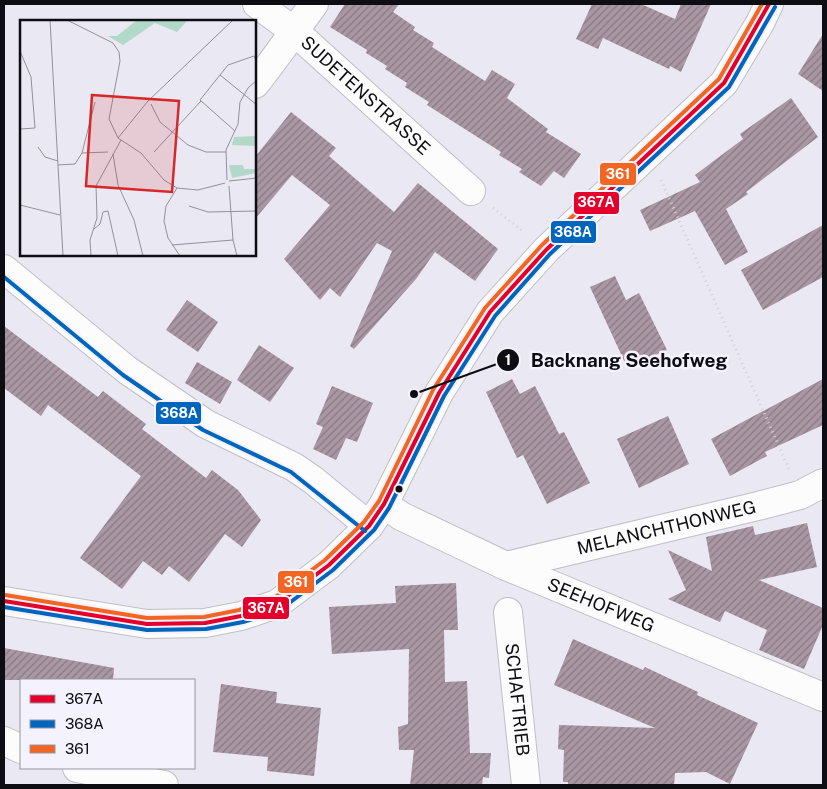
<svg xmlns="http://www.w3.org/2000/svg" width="827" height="789" viewBox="0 0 827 789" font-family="'Public Sans',sans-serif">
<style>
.building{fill:url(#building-hatch)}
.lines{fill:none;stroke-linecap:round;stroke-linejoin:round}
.minor-casing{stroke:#c0bfc6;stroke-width:30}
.path{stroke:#d1d1d3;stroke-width:3;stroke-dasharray:1 4;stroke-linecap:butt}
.minor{stroke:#fcfcfd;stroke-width:28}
.bus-1-casing{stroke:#f4f2fd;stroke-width:8}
.bus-2-casing{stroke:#f4f2fd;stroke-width:8}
.bus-3-casing{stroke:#f4f2fd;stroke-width:8}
.bus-1{stroke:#e4002b;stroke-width:4}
.bus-2{stroke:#0065bd;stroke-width:4}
.bus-3{stroke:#f26522;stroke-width:4}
.bus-dot{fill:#0e0d13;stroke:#f4f2fd;stroke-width:2}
.labels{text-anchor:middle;stroke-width:5;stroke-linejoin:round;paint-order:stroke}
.street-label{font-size:18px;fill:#0e0d13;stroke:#f4f2fd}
.inset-road{fill:none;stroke:#929099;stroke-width:1}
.view{fill:#d62828;fill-opacity:0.15;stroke:#d62828;stroke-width:2.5}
.inset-edge{fill:none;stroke:#0e0d13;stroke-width:2.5}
.leader{fill:none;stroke:#0e0d13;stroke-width:2}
.callout-dot{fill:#0e0d13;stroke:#f4f2fd;stroke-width:2}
.mark-label{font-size:15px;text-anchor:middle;font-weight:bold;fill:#fff}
.callout-label{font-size:19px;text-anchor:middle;font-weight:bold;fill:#0e0d13;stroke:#f4f2fd;stroke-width:5;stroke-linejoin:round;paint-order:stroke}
.line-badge{stroke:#f4f2fd;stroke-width:2}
.badge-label{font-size:14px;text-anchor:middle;font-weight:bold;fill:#fff}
</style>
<defs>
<pattern id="building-hatch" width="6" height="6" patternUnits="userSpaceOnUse" patternTransform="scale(1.25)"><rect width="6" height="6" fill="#a997a3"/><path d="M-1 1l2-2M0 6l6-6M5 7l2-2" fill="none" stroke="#887a84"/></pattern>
</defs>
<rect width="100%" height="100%" fill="#eae8f2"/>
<g class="building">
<polygon points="345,4 399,4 393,12 415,27 413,30 434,43 432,47 485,81 492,70 515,84 507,98 548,129 546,132 581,154 564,178 554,171 541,186 519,172 522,169 499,155 501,152 427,105 429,102 405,87 407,83 385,69 387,66 366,53 367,50 330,27"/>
<polygon points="592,4 641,4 675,19 681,4 711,4 681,72 670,66 669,69 603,38 598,49 576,39"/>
<polygon points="823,34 823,91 798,74"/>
<polygon points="791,98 818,137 746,192 748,194 726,209 748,252 725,265 695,211 650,231 640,210 700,182 695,175 743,139 740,134"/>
<polygon points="291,112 336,148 329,156 394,212 418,183 498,249 475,281 435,252 416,279 354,349 350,346 392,251 377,243 340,297 330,288 320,300 284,259 330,205 292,175 255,219 255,157"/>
<polygon points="823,225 823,277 763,310 741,270"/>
<polygon points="615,276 626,300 639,293 667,350 627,367 590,287"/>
<polygon points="187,300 218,322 198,352 166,330"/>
<polygon points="4,326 98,397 103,391 146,424 142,429 206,478 212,470 238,490 261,520 242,547 225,534 189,582 169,566 162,575 143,561 122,589 80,558 141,476 48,405 41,416 4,388"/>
<polygon points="259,345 294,368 270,402 237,380"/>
<polygon points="197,362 232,382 220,404 185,383"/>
<polygon points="512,379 520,394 535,386 559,434 564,432 590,483 547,504 523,455 517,458 486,392"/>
<polygon points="823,379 823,425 765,452 767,456 730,476 711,439"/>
<polygon points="332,386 373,403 357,442 346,438 336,460 313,449 323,427 316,424"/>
<polygon points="668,416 689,464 639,488 617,439"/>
<polygon points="807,523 817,567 759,580 823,608 823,625 804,669 759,650 767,630 725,611 720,622 668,599 686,590 668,550 712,571 706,537 753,526 755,535"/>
<polygon points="456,583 458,630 444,630 445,682 467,681 470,753 491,753 489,778 483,777 482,785 410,785 414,750 399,750 398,727 408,724 409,649 332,654 329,607 396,603 395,586"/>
<polygon points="573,639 643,670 645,667 698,692 697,695 758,723 730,784 706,772 675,773 674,785 568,785 568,782 563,782 564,750 558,749 559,725 655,728 554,685"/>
<polygon points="4,648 114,668 113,680 4,680"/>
<polygon points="221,684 277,692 276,703 321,708 314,776 267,771 268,757 213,752"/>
</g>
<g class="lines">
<g class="minor-casing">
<g id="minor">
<path id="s1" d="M 257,4 L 294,31 L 471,191"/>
<path d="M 255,84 C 276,58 294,31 314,4"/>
<polyline points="4,269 127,370 206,424 294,467 313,480 369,526"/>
<path id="s2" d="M 384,504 L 401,516 L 506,566 L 823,697"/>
<path id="s3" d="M 506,566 L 758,506 L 800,495 L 823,483"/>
<polyline points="4,601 147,624 205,623 241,616 277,604 329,565 369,526 384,504 439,393 490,312 546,250 724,83 760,23 769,4"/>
<path id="s4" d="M 508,612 L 526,785"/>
<polyline points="4,741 21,749"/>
<polyline points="77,768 164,785"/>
</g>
</g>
<g class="path">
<polyline points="661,180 789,469"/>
<polyline points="493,208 524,232"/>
</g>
<use href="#minor" class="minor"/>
<g class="bus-1-casing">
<polyline id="bus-1" points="4,601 147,624 205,623 241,616 277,604 329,565 369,526 384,504 439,393 490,312 546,250 724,83 769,4"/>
</g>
<g class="bus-2-casing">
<g id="bus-2">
<polyline points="4,277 123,375 203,430 291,472 365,531"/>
<polyline points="4,607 147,630 206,629 243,622 280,610 333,570 374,530 389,508 444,396 495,316 550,254 729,87 775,7"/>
</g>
</g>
<g class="bus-3-casing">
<polyline id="bus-3" points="5,595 147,618 204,617 239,610 274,598 325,560 364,522 379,501 433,390 485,308 542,245 719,79 762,4"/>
</g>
<use href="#bus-1" class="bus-1"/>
<use href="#bus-2" class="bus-2"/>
<use href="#bus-3" class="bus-3"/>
</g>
<circle class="bus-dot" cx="399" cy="489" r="4.5"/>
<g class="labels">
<g class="street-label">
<text dy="6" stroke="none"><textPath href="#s1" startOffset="142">SUDETENSTRASSE</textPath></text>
<text dy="6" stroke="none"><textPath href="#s3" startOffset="165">MELANCHTHONWEG</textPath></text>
<text dy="6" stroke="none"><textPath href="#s2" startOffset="240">SEEHOFWEG</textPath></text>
<text dy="6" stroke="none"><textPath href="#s4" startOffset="88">SCHAFTRIEB</textPath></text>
</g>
</g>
<g transform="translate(20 20)">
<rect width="236" height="236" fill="#eae8f2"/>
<path d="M 117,0 L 165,0 L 166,2 L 157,12 L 135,3 L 103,25 L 88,16 L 97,16 ZM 236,116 L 236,126 L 212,125 L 214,117 ZM 209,145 L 223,145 L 224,149 L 236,149 L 236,153 L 212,158 Z" fill="#b2d8c9"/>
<path class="inset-road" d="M 30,0 L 43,236M 47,0 L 93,23 L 99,32 L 100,41 L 89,99 L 98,118 L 121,133 L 144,160 L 157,168 L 178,170 L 205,163M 0,31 L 11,57 L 15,108 L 0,109M 237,42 L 234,36 L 208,45 L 200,55 L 237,85M 200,55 L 180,80 L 215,111M 131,84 L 140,102 L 168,125 L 186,132 L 206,132M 98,118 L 128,81 L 213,0M 18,127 L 25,137 L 38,141M 134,132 L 181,81M 62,133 L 88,132M 93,134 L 98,165 L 114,200 L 123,236M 38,145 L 55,144 L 62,133 L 75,82M 207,160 L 206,130 L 218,104 L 220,82 L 228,68 L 237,60M 209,161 L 237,158M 209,166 L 213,220 L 217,236M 157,168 L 146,186 L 144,201 L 148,218 L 160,236M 0,185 L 40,195M 169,186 L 188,192 L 237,191M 74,209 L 80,204 L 83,192 L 88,191 L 98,236M 152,225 L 213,220M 71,236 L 70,220 L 77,198 L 76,166 L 101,120"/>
<path class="view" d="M 72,75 L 159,81 L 152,172 L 66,166 Z"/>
<rect width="236" height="236" class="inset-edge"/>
</g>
<path class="leader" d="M414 394L508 360"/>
<g class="callout-dot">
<circle cx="414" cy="394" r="5"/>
<circle cx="508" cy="360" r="12"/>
</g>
<g class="mark-label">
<text x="508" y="365">1</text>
</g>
<g class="callout-label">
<text x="629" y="367">Backnang Seehofweg</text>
</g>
<g class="line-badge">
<rect x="599" y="162" width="38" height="24" rx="5" fill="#f26522"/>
<rect x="573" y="191" width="47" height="24" rx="5" fill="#e4002b"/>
<rect x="550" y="220" width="47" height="24" rx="5" fill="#0065bd"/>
<rect x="155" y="401" width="47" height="24" rx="5" fill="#0065bd"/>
<rect x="277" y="570" width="38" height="24" rx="5" fill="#f26522"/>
<rect x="242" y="596" width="48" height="24" rx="5" fill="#e4002b"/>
</g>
<g class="badge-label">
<text x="618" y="179">361</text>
<text x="596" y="207">367A</text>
<text x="573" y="237">368A</text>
<text x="179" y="418">368A</text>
<text x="296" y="587">361</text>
<text x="266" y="613">367A</text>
</g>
<rect width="827" height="789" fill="none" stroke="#0e0d13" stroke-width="10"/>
<rect x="20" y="679" width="175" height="90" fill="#f4f2fd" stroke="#98969f"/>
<rect x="30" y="695" width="25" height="8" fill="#e4002b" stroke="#98969f"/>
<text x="65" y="704" font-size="15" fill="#0e0d13">367A</text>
<rect x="30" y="720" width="25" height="8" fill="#0065bd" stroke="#98969f"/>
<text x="65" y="729" font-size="15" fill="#0e0d13">368A</text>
<rect x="30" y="745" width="25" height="8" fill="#f26522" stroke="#98969f"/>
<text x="65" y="754" font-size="15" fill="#0e0d13">361</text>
</svg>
